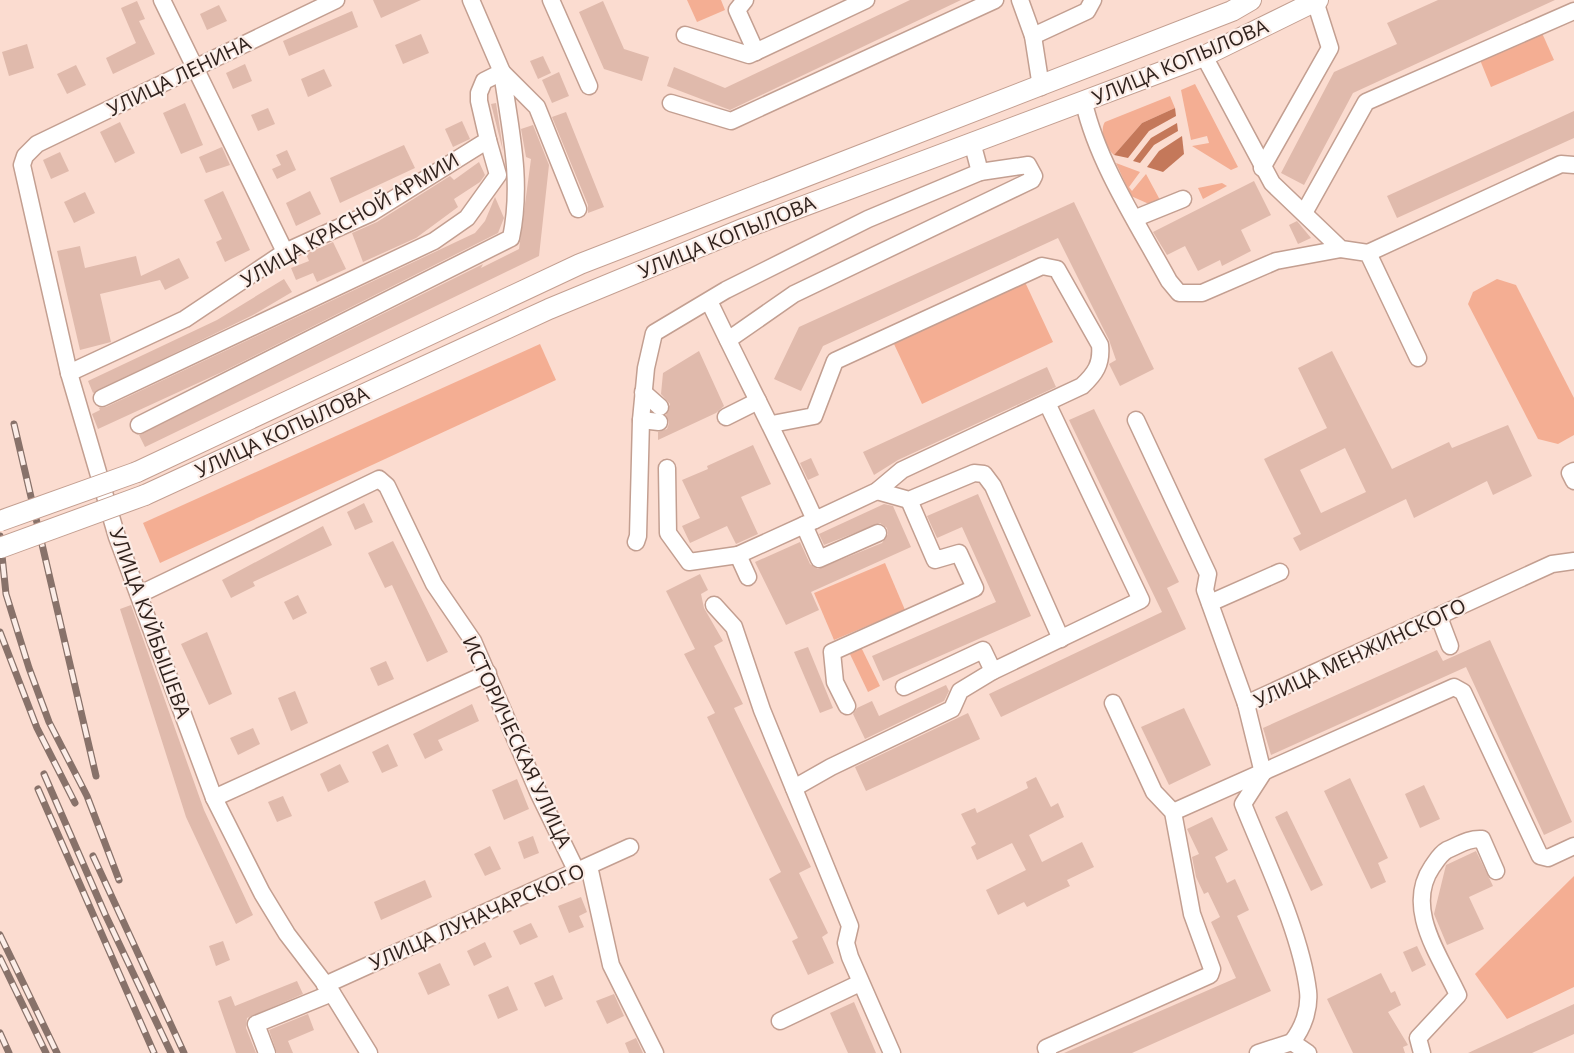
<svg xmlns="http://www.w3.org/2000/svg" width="1574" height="1053" viewBox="0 0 1574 1053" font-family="'Open Sans',sans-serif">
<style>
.green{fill:#f4ae93}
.water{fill:#c4785a}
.building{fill:#e0baac;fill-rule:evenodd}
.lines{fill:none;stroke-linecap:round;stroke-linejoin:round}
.minor-casing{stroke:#c39f91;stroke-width:19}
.major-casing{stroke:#c39f91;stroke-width:22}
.minor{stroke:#fff;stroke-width:16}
.major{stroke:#fff;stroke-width:20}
.rail-casing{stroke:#88726a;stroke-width:7}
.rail{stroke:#fcede7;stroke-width:4.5;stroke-dasharray:14;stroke-linecap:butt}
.major-bridge-casing{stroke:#c39f91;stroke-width:22;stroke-linecap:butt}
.major-bridge{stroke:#fff;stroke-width:20}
.labels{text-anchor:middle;stroke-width:4.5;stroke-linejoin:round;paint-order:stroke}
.street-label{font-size:20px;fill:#30221d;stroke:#fcede7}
</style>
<rect width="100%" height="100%" fill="#fbdcd0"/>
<g class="green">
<polygon points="687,0 721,0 725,10 697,22"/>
<polygon points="1542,33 1554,60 1491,87 1480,60"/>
<polygon points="1195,84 1238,167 1231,170 1192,146 1209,143 1207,136 1191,140 1181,90"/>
<path d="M 1170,96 L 1175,108 L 1142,123 L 1114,155 C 1106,148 1099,130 1105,122 Z"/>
<polygon points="1116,163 1140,172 1129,187 1132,191 1146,174 1160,200 1149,204 1131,196"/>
<polygon points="1222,183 1227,186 1203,199 1198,188"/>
<polygon points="1497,279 1516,285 1574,398 1574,435 1558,444 1538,439 1468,304 1473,292"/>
<polygon points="1025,282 1053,342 922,404 894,344"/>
<polygon points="540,344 556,380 160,563 143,523"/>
<polygon points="885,563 905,610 834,640 814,593"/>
<polygon points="860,645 880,686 868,692 848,650"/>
<polygon points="1574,876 1574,987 1507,1019 1475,974"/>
</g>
<g class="water">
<polygon points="1175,108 1176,116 1149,131 1128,158 1114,155 1142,123"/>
<polygon points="1177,123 1178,131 1154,145 1140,163 1133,161 1151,138"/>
<polygon points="1182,136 1184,154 1163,172 1147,167 1159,151"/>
</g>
<g class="building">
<polygon points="373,0 421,0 381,18"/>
<polygon points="910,0 961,0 730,110 667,86 674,67 725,88"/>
<polygon points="1438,0 1555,0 1353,93 1304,185 1281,173 1334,72 1397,44 1387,23"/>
<polygon points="137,1 145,19 139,21 155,54 113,74 106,58 136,43 121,8"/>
<polygon points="603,1 624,49 649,57 642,81 604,69 579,12"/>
<polygon points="219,5 227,21 207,30 200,14"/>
<polygon points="352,11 358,27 289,56 283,41"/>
<polygon points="421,34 429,53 403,64 395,45"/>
<polygon points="27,44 34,68 9,76 2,52"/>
<polygon points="543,56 551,73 538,79 530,61"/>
<polygon points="245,64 252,81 233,89 226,73"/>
<polygon points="76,65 86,85 67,94 57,74"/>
<polygon points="324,69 332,86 308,97 301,79"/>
<polygon points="559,72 569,96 552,103 542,80"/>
<polygon points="185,103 203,145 181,154 163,113"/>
<polygon points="496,103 501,136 503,151 491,104"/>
<polygon points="268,108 275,124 258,131 251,115"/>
<polygon points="1574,111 1574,138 1397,218 1387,196"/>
<polygon points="566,112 604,207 588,213 588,205 552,117"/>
<polygon points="462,121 470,139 453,147 445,129"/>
<polygon points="120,122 135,153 115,163 100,132"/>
<polygon points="533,125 549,165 539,256 145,447 139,435 483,264 481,268 519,249 531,159 526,157 521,129"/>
<polygon points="404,145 415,168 340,203 330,178"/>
<polygon points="222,147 230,165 206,173 199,157"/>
<polygon points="287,150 296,170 277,179 272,169 281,165 276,155"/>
<polygon points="60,152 69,171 51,179 43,160"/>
<polygon points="479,162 485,175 480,182 454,199 458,207 416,238 363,262 352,233 377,222 450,176 454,180"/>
<polygon points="1254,181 1271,215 1241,230 1251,251 1222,266 1220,260 1198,271 1185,246 1167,255 1153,232"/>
<polygon points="223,191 250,250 225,262 216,242 222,239 204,200"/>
<polygon points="310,191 321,214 296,226 286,203"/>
<polygon points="85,192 95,213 74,223 64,202"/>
<polygon points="495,197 504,218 498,233 222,372 98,429 92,414 100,410 99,408 106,407 475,233 485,221"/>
<polygon points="1074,202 1154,369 1120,386 1109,364 1116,360 1109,340 1058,238 823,346 801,391 774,379 799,327"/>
<polygon points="1297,221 1311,238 1298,244 1289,225"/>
<polygon points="333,242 346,269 317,282 313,273 296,280 291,268 309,261 306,254"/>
<polygon points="80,246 85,268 136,256 141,276 179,258 189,278 165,290 160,280 100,294 111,342 80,350 57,251"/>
<polygon points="284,279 292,292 253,315 93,393 88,381 217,320"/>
<polygon points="699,351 724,406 716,413 658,440 658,432 667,429 669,423 666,415 670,404 661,394 663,373"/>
<path d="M 1332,351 L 1392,469 L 1449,442 L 1452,448 L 1508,425 L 1532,476 L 1493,495 L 1487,481 L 1414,518 L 1406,499 L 1300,551 L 1293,538 L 1301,534 L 1264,459 L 1327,428 L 1298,368 ZM 1345,448 L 1366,492 L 1321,513 L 1300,470 Z"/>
<polygon points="1047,367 1056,387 898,460 874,475 863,452"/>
<polygon points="1094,409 1179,582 1167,588 1186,629 1001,717 989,694 1162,612 1069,420"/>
<polygon points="753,445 771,484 741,497 758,534 736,544 727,526 690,543 682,526 700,518 682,480 708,469 707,466"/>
<polygon points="811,458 819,475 808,480 800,463"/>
<polygon points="978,494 1031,616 883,681 872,656 996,602 962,527 937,538 927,516"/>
<polygon points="364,503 373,522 355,530 347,512"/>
<polygon points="884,504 893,506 911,547 811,592 819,610 786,625 755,562 800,542 810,564 818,569 882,543 888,534 887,528 880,523 824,545 819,534"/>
<polygon points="323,526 332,545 253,582 255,586 231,598 222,580"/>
<polygon points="393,541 448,652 427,662 392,585 385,588 368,553"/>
<polygon points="700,574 708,590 701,594 704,608 723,641 714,646 743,704 734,708 811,867 799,873 828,933 822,937 834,963 808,975 792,941 798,938 769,879 781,872 707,717 715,713 684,654 695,649 666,591"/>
<polygon points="298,595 307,613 293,620 284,602"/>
<polygon points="131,605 204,810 253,915 236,924 186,817 120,609"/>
<polygon points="207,632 232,694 209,705 181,644"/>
<polygon points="1490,640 1572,822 1544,835 1466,667 1271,755 1263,728 1437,650 1443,661"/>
<polygon points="808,647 833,708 820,713 794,652"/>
<polygon points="386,661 394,679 378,686 370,668"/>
<polygon points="946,685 949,691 944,701 865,739 853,714 857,708 872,701 879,716"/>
<polygon points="295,691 308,723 291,731 278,698"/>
<polygon points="472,704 479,721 438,740 443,750 425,759 413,734"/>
<polygon points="1184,708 1211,765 1169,785 1141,727"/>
<polygon points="968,713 980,739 866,791 855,767"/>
<polygon points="253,728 260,744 238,755 230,738"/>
<polygon points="388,744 398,766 382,773 372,752"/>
<polygon points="340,764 349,782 328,792 320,774"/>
<polygon points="1036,777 1051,807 1058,803 1064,817 1029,835 1042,862 1082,842 1094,867 1067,880 1070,886 1057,892 1027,907 1024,902 998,915 986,890 1026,870 1012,843 977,860 971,847 976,844 961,814 975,808 977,813 1010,797 1028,788 1026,782"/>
<polygon points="1350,778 1388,858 1378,863 1386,882 1371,889 1324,791"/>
<polygon points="517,779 529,809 504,820 492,790"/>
<polygon points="1424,785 1440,819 1420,828 1405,794"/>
<polygon points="283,796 292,816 277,822 268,802"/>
<polygon points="1287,811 1323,885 1311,891 1275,817"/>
<polygon points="1212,817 1228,850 1215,857 1227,883 1235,879 1249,910 1237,916 1271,991 1132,1053 1064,1053 1236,978 1211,922 1220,917 1208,892 1204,894 1196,877 1192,857 1199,854 1187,829"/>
<polygon points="533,836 539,853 524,859 518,842"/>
<polygon points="490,846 501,869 485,876 474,854"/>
<polygon points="1476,851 1493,886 1469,897 1484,929 1447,945 1434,914 1446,865"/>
<polygon points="425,880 432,897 381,920 374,902"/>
<polygon points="581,897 587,912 579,916 584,927 569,933 558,906"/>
<polygon points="531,923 538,937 520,945 513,931"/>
<polygon points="223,941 230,960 216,966 209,946"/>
<polygon points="485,942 492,957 474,966 467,951"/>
<polygon points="1417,946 1426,965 1412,972 1403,952"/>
<polygon points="440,963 450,985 428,995 418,973"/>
<polygon points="1381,973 1391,993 1395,991 1401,1005 1388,1012 1408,1045 1403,1047 1405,1053 1353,1053 1327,999"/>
<polygon points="553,975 563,999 545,1007 534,983"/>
<polygon points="297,981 303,994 247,1018 246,1028 256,1053 236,1053 218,1001 231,996 235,1006"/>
<polygon points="508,986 518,1010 498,1019 488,995"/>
<polygon points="614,994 624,1016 607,1024 596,1001"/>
<polygon points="854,1002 876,1053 848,1053 830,1013"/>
<polygon points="1574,1004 1574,1034 1532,1053 1468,1053"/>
<polygon points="308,1014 314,1030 288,1041 293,1053 277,1053 269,1030"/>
<polygon points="636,1038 643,1053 629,1053 625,1043"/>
</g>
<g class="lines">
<g class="minor-casing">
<g id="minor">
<polyline points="162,0 285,252"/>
<polyline points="336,0 37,144 25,156 22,165 69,373 117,537 214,798 262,893 287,934 332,993 369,1053"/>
<polyline points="551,0 589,86"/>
<polyline points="745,0 737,10 756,52"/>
<polyline points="1020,0 1033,36 1041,87"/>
<polyline points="685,35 749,55 866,0"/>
<polyline points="1033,36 1087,11 1093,0"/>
<polyline points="1204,56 1272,183 1341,249 1368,253 1418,358"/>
<polyline points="671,103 731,121 995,0"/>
<path d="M 1084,103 C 1098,164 1139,226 1169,281 L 1179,293 L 1202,293 L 1276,261 L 1341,249"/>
<polyline points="1262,168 1330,48 1315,1"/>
<polyline points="1304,213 1366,102 1574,11"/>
<polyline points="1136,218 1183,199"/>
<polyline points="1368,253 1561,164 1574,165"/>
<path d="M 709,301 C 744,375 782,446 815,520 L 738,555 L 748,577"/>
<polyline points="728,340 794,294 1032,180 1034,176 1028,165 980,172"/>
<polyline points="69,373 185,319 285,252 371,213 488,140 479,101 479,93 484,81 502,72 471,0"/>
<polyline points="643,392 660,407"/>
<polyline points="102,398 434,241 467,218 498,175 488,140"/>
<polyline points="726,417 758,401"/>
<polyline points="641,420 659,422"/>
<polyline points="1136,420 1208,574 1205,590 1246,704"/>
<path d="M 772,424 L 814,416 L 835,361 L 1042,266 L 1057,269 L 1100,345 C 1102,364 1095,374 1082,386 L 902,470 L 877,491 L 815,520"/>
<path d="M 139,425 L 511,238 C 523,180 510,129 502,72 L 537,107 L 578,209"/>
<polyline points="667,468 668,533 689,562 738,555"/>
<polyline points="1574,471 1570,473 1574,481"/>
<polyline points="877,491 909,500 974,473 984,474 993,486 1061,639"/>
<polyline points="804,525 819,559 878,533"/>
<polyline points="636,542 638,536 641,420 646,368 654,333 726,290 868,219 980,172 972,142"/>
<polyline points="140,594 379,479 387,486 434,584 473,641 539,794 577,872"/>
<polyline points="1210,603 1280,572"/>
<polyline points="714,605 734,627 762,710 850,926 846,943 850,957 892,1053"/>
<polyline points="1439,617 1450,646"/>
<polyline points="904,687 983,650 993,671"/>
<polyline points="847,706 835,682 832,652 975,588 959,553 935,560 909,500"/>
<polyline points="794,788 831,767 952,709 960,691 993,671 1141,600 1047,403"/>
<polyline points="214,798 488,673"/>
<polyline points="1173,812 1454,687 1463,692 1540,856 1548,858 1574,846"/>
<polyline points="589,866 611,965 655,1053"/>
<polyline points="325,985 630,847"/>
<polyline points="780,1021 860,983"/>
<path d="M 1292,1042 C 1303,1028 1310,1009 1308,991 C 1301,933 1265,859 1243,804 L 1263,773 L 1246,704 L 1552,564 L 1574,561"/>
<polyline points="1292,1042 1308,1053"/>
<polyline points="267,1053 256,1024 332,993"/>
<polyline points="1048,1053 1046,1048 1210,975 1212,969 1192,914 1173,812 1154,792 1113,703"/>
<polyline points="1258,1053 1292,1042"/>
<path d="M 1422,1053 L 1418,1038 L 1458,995 C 1440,956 1404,908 1432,867 C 1437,860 1440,854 1447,850 C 1459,845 1469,838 1482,839 L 1496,871"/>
</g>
</g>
<g class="major-casing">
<g id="major">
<polyline points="137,472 580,264 1232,11 1251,0"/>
<polyline points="145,495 549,309 745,228 1204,56 1318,0"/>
</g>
</g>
<use href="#minor" class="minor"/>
<use href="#major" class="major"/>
<g class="rail-casing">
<g id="rail">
<polyline points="14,424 96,776"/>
<polyline points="0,536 6,594 29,668 49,722 87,796 119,880"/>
<polyline points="0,632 37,728 75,803"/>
<polyline points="44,774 105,914 171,1053"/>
<polyline points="38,789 154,1053"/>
<polyline points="93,856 184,1053"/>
<polyline points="0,935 57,1053"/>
<polyline points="0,958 46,1053"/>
<polyline points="0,1033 9,1053"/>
</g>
</g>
<use href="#rail" class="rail"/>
<g class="major-bridge-casing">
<g id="major-bridge">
<polyline points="0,521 137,472"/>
<polyline points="0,548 145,495"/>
</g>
</g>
<use href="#major-bridge" class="major-bridge"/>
</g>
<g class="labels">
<g class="street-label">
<text transform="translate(1180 62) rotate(-23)" y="7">УЛИЦА КОПЫЛОВА</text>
<text transform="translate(179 76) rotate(-26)" y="7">УЛИЦА ЛЕНИНА</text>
<text transform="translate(350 220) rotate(-30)" y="7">УЛИЦА КРАСНОЙ АРМИИ</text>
<text transform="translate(727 237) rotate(-22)" y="7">УЛИЦА КОПЫЛОВА</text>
<text transform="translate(282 432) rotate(-25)" y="7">УЛИЦА КОПЫЛОВА</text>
<text transform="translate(150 623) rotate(70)" y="7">УЛИЦА КУЙБЫШЕВА</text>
<text transform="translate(1360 653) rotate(-25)" y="7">УЛИЦА МЕНЖИНСКОГО</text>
<text transform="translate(517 742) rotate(65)" y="7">ИСТОРИЧЕСКАЯ УЛИЦА</text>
<text transform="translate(477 917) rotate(-24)" y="7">УЛИЦА ЛУНАЧАРСКОГО</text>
</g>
</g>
</svg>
